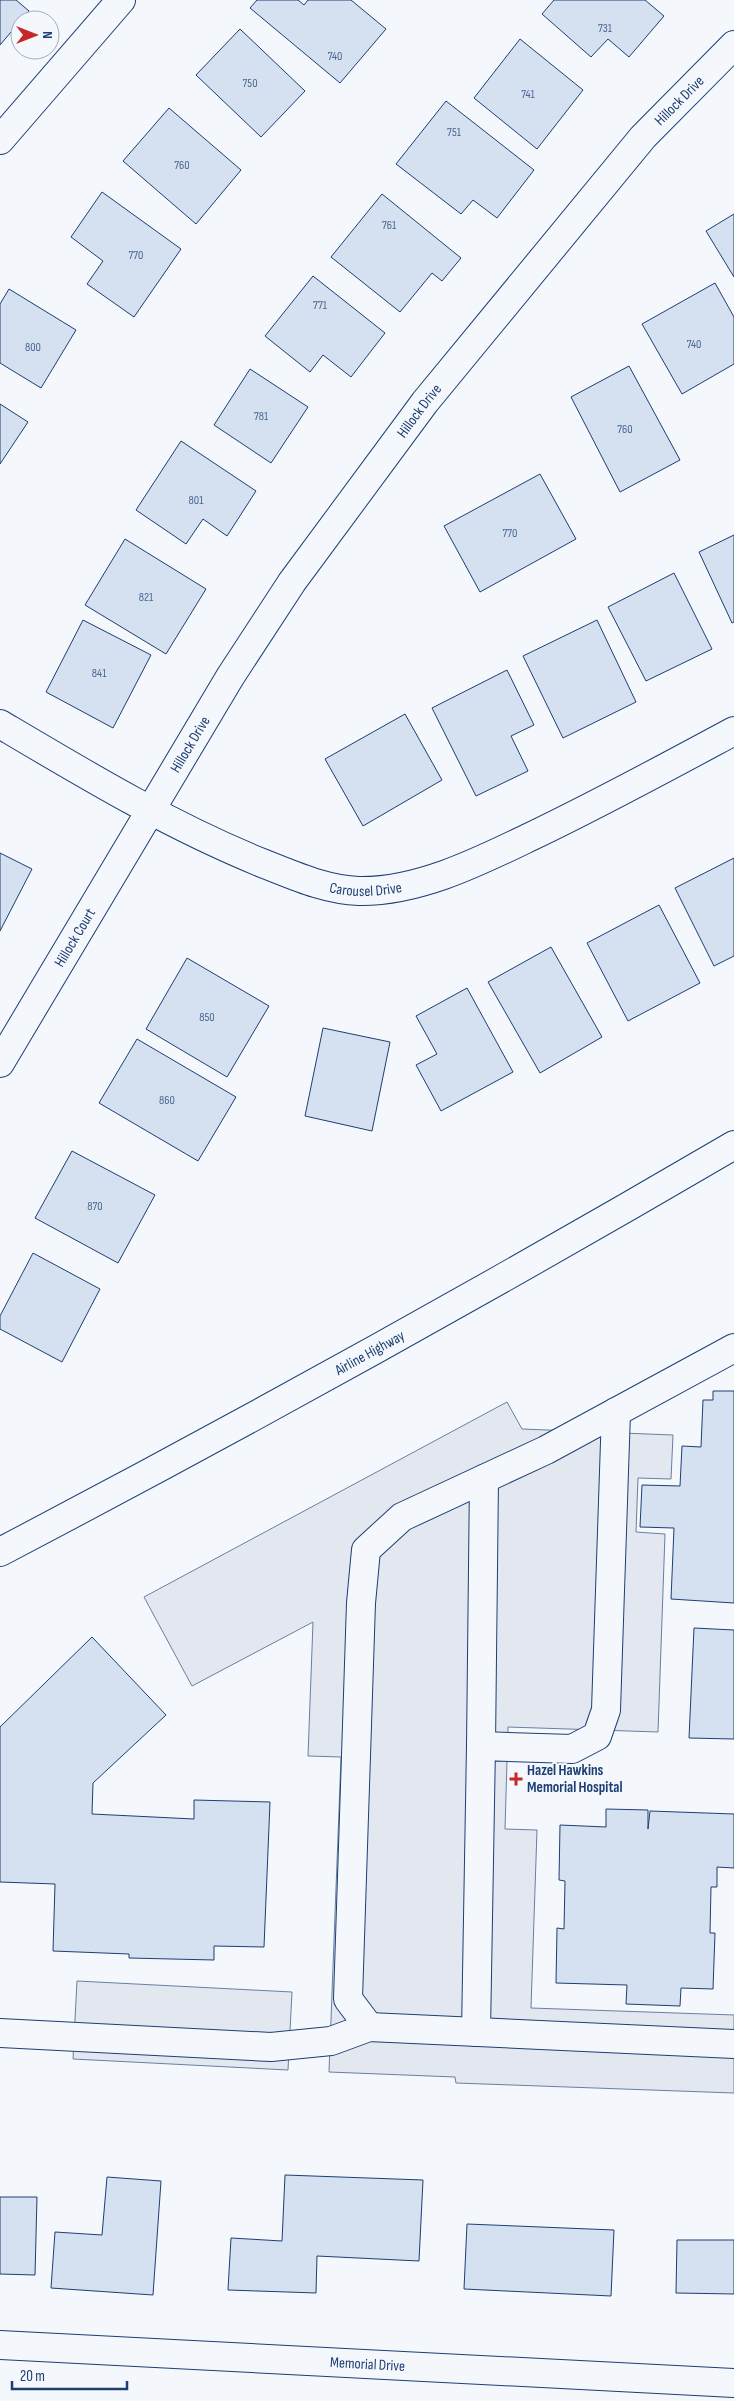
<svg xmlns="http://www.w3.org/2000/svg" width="734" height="2401" viewBox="0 0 734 2401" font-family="'Sofia Sans Condensed',sans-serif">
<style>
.parking{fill:#e3e8f0;stroke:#687fa3}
.building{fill:#d5e0f0;stroke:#1d3f73}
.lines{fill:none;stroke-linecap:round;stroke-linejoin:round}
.minor-casing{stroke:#1d3f73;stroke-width:30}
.major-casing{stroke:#1d3f73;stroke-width:30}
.minor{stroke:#f4f7fb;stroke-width:28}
.major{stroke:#f4f7fb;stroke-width:28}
.poi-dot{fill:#c62828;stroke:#f4f7fb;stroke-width:2}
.labels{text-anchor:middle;stroke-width:4;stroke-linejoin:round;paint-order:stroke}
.number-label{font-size:12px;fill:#4b6792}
.street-label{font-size:15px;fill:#1d3f73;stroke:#f4f7fb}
.poi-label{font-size:15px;font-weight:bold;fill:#1d3f73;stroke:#f4f7fb;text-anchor:start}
</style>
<rect width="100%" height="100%" fill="#f4f7fb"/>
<g class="parking">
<polygon points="507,1402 522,1429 673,1435 671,1479 638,1478 636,1532 665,1534 658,1732 508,1727 505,1829 537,1830 531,2008 734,2015 734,2093 456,2083 455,2077 329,2072 341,1757 308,1756 313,1622 192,1686 144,1597"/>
<polygon points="77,1981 292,1992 288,2070 73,2059"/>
</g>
<g class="building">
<polygon points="0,0 16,0 29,11 0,45"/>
<polygon points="257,0 298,0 304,5 308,0 351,0 386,29 340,83 250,8"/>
<polygon points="554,0 645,0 664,16 629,57 608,39 591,57 542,14"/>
<polygon points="240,29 305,91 261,137 196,75"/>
<polygon points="520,39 583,90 537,149 474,98"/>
<polygon points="446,101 534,170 497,218 473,200 461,214 396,164"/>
<polygon points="169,108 241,170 196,224 123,161"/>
<polygon points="102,192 181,249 134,317 87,284 103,261 71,237"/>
<polygon points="382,194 461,258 442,281 432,273 400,312 331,257"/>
<polygon points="734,214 734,277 706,231"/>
<polygon points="313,276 385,333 351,377 323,355 310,372 265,336"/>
<polygon points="715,283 734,317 734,364 682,394 642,324"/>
<polygon points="9,289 76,330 41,388 0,363 0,304"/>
<polygon points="629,366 680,460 620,492 571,397"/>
<polygon points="250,369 308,407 271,463 214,425"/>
<polygon points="0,404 28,422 0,464"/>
<polygon points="181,441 256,491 227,536 203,519 186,544 136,510"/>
<polygon points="540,474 576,539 480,592 444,526"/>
<polygon points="734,535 734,622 732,623 699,552"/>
<polygon points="125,539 206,589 166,654 85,605"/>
<polygon points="674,573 712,649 646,681 608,607"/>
<polygon points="83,620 151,655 113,728 46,692"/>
<polygon points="597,620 636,702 563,738 523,656"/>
<polygon points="507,670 534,725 511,736 528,771 476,796 432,708"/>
<polygon points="405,714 442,780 363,826 325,759"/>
<polygon points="0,853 32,869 0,931"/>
<polygon points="734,858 734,956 714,966 675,888"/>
<polygon points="659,905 700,983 628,1021 587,943"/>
<polygon points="551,947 602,1037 540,1073 488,982"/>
<polygon points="187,958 269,1006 227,1077 146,1029"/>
<polygon points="467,988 513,1072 441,1111 416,1065 437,1054 416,1016"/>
<polygon points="323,1028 390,1042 372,1131 305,1116"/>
<polygon points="137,1039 236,1097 198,1161 99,1103"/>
<polygon points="72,1151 155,1195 118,1263 35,1218"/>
<polygon points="33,1253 100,1289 62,1362 0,1329 0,1316"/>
<polygon points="713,1391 734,1391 734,1603 671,1599 674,1528 640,1527 642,1485 680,1486 682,1446 701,1447 703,1400 713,1400"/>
<polygon points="694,1628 734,1630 734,1739 689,1738"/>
<polygon points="92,1637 166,1715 93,1783 92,1814 194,1819 194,1800 270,1802 264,1947 214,1946 214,1960 129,1958 129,1954 53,1951 55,1884 0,1882 0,1727"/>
<polygon points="606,1809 648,1810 648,1829 650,1811 734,1814 734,1868 717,1867 717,1887 711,1887 710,1933 715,1933 713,1989 681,1988 680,2006 626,2004 627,1985 556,1983 557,1928 564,1929 565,1881 559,1880 560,1825 606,1827"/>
<polygon points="285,2175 423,2180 419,2261 317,2256 316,2293 228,2290 231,2238 282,2241"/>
<polygon points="107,2177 161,2181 153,2295 51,2288 55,2232 102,2235"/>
<polygon points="0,2197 37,2197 35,2275 0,2274"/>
<polygon points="467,2224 614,2230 611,2296 464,2289"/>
<polygon points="677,2240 734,2240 734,2294 676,2293"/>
</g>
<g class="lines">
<g class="minor-casing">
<g id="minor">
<polyline points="0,140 121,0"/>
<path id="s1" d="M 0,724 C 86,775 169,825 262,863 C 293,875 325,890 359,891 C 419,892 480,861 532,836 C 601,803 667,767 734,731"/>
<path id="s2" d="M 0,1063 L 230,677 L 292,582 L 425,402 L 643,137 L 734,45"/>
<polyline points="481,1746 484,1479"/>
<polyline points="369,2027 348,1999 361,1603 366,1550 402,1517 546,1450 734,1348"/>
<polyline points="476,2032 481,1746 572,1749 597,1736 606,1710 616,1412"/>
<polyline points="0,2033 271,2047 331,2041 369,2027 734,2044"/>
<path id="s3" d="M 0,2345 L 734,2383"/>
</g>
</g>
<g class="major-casing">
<g id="major">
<path id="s4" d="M 0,1552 C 248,1422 493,1286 734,1145"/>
</g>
</g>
<use href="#minor" class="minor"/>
<use href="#major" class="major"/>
</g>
<path class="poi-dot" d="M513.5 1771.5h5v5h5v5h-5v5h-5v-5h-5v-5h5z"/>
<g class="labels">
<g class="number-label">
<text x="605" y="32">731</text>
<text x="335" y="60">740</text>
<text x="250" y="87">750</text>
<text x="528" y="98">741</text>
<text x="454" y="136">751</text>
<text x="182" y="169">760</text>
<text x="389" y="229">761</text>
<text x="136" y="259">770</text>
<text x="320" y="309">771</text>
<text x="694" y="348">740</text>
<text x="33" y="351">800</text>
<text x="261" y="420">781</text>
<text x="625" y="433">760</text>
<text x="196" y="504">801</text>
<text x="510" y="537">770</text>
<text x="146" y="601">821</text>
<text x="99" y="677">841</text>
<text x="207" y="1021">850</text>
<text x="167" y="1104">860</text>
<text x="95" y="1210">870</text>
</g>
<g class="street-label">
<text dy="5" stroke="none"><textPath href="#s2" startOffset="1181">Hillock Drive</textPath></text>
<text dy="5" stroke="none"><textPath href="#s2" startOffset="776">Hillock Drive</textPath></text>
<text dy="5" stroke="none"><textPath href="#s2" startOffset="371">Hillock Drive</textPath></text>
<text dy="5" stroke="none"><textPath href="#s1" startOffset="405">Carousel Drive</textPath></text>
<text dy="5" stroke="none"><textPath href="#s2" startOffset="146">Hillock Court</textPath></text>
<text dy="5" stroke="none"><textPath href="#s4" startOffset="420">Airline Highway</textPath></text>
<text dy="5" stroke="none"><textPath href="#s3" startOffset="368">Memorial Drive</textPath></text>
</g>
<g class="poi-label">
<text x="527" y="1775">Hazel Hawkins<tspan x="527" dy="17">Memorial Hospital</tspan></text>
</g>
</g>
<g transform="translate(35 35) rotate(90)"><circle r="24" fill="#f4f7fb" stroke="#9eadc5"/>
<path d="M0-4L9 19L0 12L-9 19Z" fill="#c62828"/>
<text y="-8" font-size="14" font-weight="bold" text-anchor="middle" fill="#1d3f73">N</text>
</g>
<path d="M12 2381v8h115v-8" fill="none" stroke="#1d3f73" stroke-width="2.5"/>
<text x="20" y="2381" font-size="15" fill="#1d3f73" stroke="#f4f7fb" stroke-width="4" paint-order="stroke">20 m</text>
</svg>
